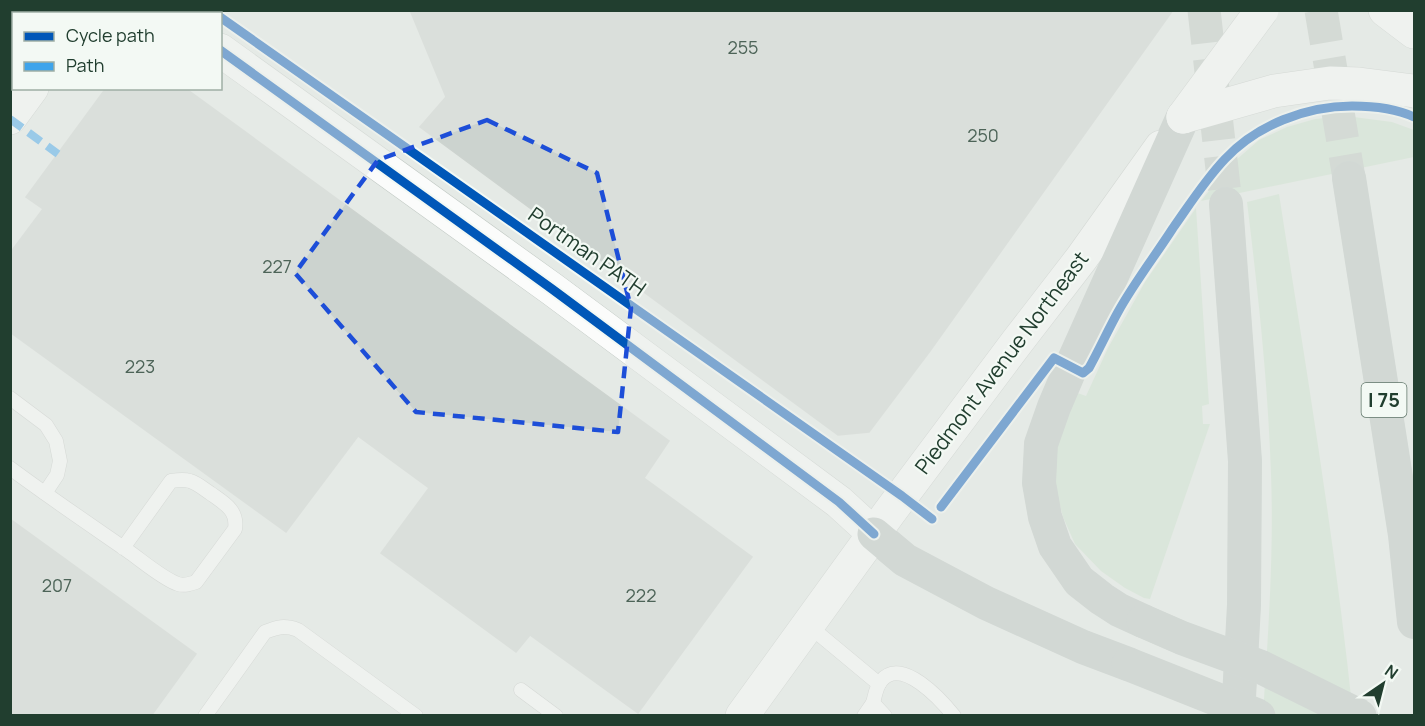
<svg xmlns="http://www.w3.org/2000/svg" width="1425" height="726" viewBox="0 0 1425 726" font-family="Manrope,sans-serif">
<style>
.green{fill:#cde3ce}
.building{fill:#ccd3cf;stroke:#cdd3cf;stroke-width:1.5}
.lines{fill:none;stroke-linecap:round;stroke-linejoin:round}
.highway-tunnel{stroke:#bec8c1;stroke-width:33;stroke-dasharray:33 16;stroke-linecap:butt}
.lane-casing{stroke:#c2c7c3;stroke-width:15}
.secondary-casing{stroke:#c0c8c3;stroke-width:34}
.highway-casing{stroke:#bcc6c1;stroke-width:34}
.lane{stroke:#fbfcfb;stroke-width:14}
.secondary{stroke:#fbfcfb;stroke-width:33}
.highway{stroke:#bac3bf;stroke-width:33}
.secondary-bridge-casing{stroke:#c0c8c3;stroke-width:34;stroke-linecap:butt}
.highway-bridge-casing{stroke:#bcc6c1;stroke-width:34;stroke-linecap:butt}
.secondary-bridge{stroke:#fbfcfb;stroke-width:33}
.highway-bridge{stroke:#bac3bf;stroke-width:33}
.quiet{stroke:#3ea4eb;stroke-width:8;stroke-dasharray:15 8;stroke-linecap:butt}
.cycleway-casing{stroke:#f3f9f4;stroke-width:13}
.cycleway{stroke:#0057b8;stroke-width:9}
.marked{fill:none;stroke:#1d4ed8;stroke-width:4.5;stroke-dasharray:12 8;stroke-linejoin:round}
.labels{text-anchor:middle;stroke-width:4.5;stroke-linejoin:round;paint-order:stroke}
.number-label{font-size:18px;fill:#4d6458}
.shield{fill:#f3f9f4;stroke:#60766a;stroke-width:1.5}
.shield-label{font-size:20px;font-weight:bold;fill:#213e2f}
.street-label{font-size:21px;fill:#213e2f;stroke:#f3f9f4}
</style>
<rect width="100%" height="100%" fill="#e5eae6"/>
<g class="green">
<polygon points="1346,116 1392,122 1414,130 1414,157 1201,201 1228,167 1259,140 1287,127 1315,119"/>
<path d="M 1279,194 C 1306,368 1335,541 1353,715 L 1263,715 C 1268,635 1274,554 1271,474 C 1268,383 1258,292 1247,202 Z"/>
<polygon points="1196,208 1209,404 1202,406 1203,424 1210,424 1150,599 1144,598 1125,588 1101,571 1075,544 1063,517 1055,486 1058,434 1072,391 1086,396 1108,348 1145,282"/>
</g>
<g class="building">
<polygon points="410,10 1173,10 930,351 869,432 838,435 420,127 446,97"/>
<polygon points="106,88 185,88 669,441 644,478 752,557 638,713 530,635 516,652 381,553 429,488 358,436 286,532 10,332 10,253 43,209 26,197"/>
<polygon points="10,519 196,654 151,716 10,716"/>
</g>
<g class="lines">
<g class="highway-tunnel">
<polyline points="1204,10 1226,204"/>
<polyline points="1321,10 1349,178"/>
</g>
<g class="lane-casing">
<g id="lane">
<polyline points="10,398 46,425 56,441 60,461 57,475 45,493"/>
<path d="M 10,468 C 49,497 89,524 128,551 C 141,560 163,579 178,584 C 184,586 190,584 196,582 L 235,529 C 238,510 224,503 210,493 C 204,489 197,483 190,481 C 184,479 177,480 171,481 L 123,548"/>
<polyline points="808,625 879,684"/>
<polyline points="521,690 556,716"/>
<path d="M 873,703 C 875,696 876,687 881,681 C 901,655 942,701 954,716"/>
<path d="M 205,716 L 265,632 C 278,627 284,625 298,630 L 416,716"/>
<polyline points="864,716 873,703 885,716"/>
</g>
</g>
<g class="secondary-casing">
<g id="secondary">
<polyline points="165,10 169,14"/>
<polyline points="1385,10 1414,32"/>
<polyline points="86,14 88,10"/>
<polyline points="220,50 552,289 839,502 874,534"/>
<polyline points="10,118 32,88"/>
<polyline points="742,716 889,513 1017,342 1081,259 1161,147"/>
</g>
</g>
<g class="highway-casing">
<g id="highway">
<polyline points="1349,178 1405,535 1414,622"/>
<polyline points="1226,204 1245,461 1244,605 1238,716"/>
<polyline points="874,534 905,560 986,603 1083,647 1128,664"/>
<polyline points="1143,621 1119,610 1102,599 1079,581 1055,546 1045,517 1039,483 1041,444 1054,407 1071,367 1183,117"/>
</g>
</g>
<use href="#lane" class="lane"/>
<use href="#secondary" class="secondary"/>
<use href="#highway" class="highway"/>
<g class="secondary-bridge-casing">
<g id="secondary-bridge">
<polyline points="1183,117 1274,91 1330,83 1359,84 1414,91"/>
<polyline points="1183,117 1262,10"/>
</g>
</g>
<g class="highway-bridge-casing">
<g id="highway-bridge">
<polyline points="1143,621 1182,638 1261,667 1360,716"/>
<polyline points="1128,664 1259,716"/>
</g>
</g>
<use href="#secondary-bridge" class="secondary-bridge"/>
<use href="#highway-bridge" class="highway-bridge"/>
<polyline class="quiet" points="10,119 58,154"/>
<g class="cycleway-casing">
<g id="cycleway">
<polyline points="220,17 902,496 932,519"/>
<polyline points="220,50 552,289 839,502 874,534"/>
<path d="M 941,507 L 1054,358 L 1083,373 L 1089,368 C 1099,350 1108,330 1118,312 C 1134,283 1155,256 1173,228 C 1190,204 1205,180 1225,159 C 1257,125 1306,106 1352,106 C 1373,106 1395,108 1414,117"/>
</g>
</g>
<use href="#cycleway" class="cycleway"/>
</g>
<path d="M0 0H1425V726H0ZM 487,120 L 597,173 L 631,308 L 618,432 L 416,412 L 295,273 L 378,160 Z" fill="#e5eae6" fill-opacity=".55" fill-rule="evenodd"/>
<path class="marked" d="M 487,120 L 597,173 L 631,308 L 618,432 L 416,412 L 295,273 L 378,160 Z"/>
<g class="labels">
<g class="number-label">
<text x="743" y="54">255</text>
<text x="983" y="142">250</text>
<text x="277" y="273">227</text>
<text x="140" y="373">223</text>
<text x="57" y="592">207</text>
<text x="641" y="602">222</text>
</g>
<rect class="shield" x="1361.5" y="383" width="45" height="34" rx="4.5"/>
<g class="shield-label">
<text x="1384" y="407">I 75</text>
</g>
<g class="street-label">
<text transform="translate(587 252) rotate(35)" y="7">Portman PATH</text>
<text transform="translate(1002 363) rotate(-53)" y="7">Piedmont Avenue Northeast</text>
</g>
</g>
<rect width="1425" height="726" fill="none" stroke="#213e2f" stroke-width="24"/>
<rect x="12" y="12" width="210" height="78" fill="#f3f9f4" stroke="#9faea5" stroke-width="1.5"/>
<rect x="24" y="32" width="30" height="9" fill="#0057b8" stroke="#9faea5" stroke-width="1.5"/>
<text x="66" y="42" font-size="18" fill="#213e2f">Cycle path</text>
<rect x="24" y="62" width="30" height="9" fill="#3ea4eb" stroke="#9faea5" stroke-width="1.5"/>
<text x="66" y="72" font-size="18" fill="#213e2f">Path</text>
<g transform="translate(1383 684) rotate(35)" stroke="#f3f9f4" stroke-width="4.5" paint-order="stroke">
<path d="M0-4.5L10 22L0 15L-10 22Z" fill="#213e2f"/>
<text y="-9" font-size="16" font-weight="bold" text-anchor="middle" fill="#213e2f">N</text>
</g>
</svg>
